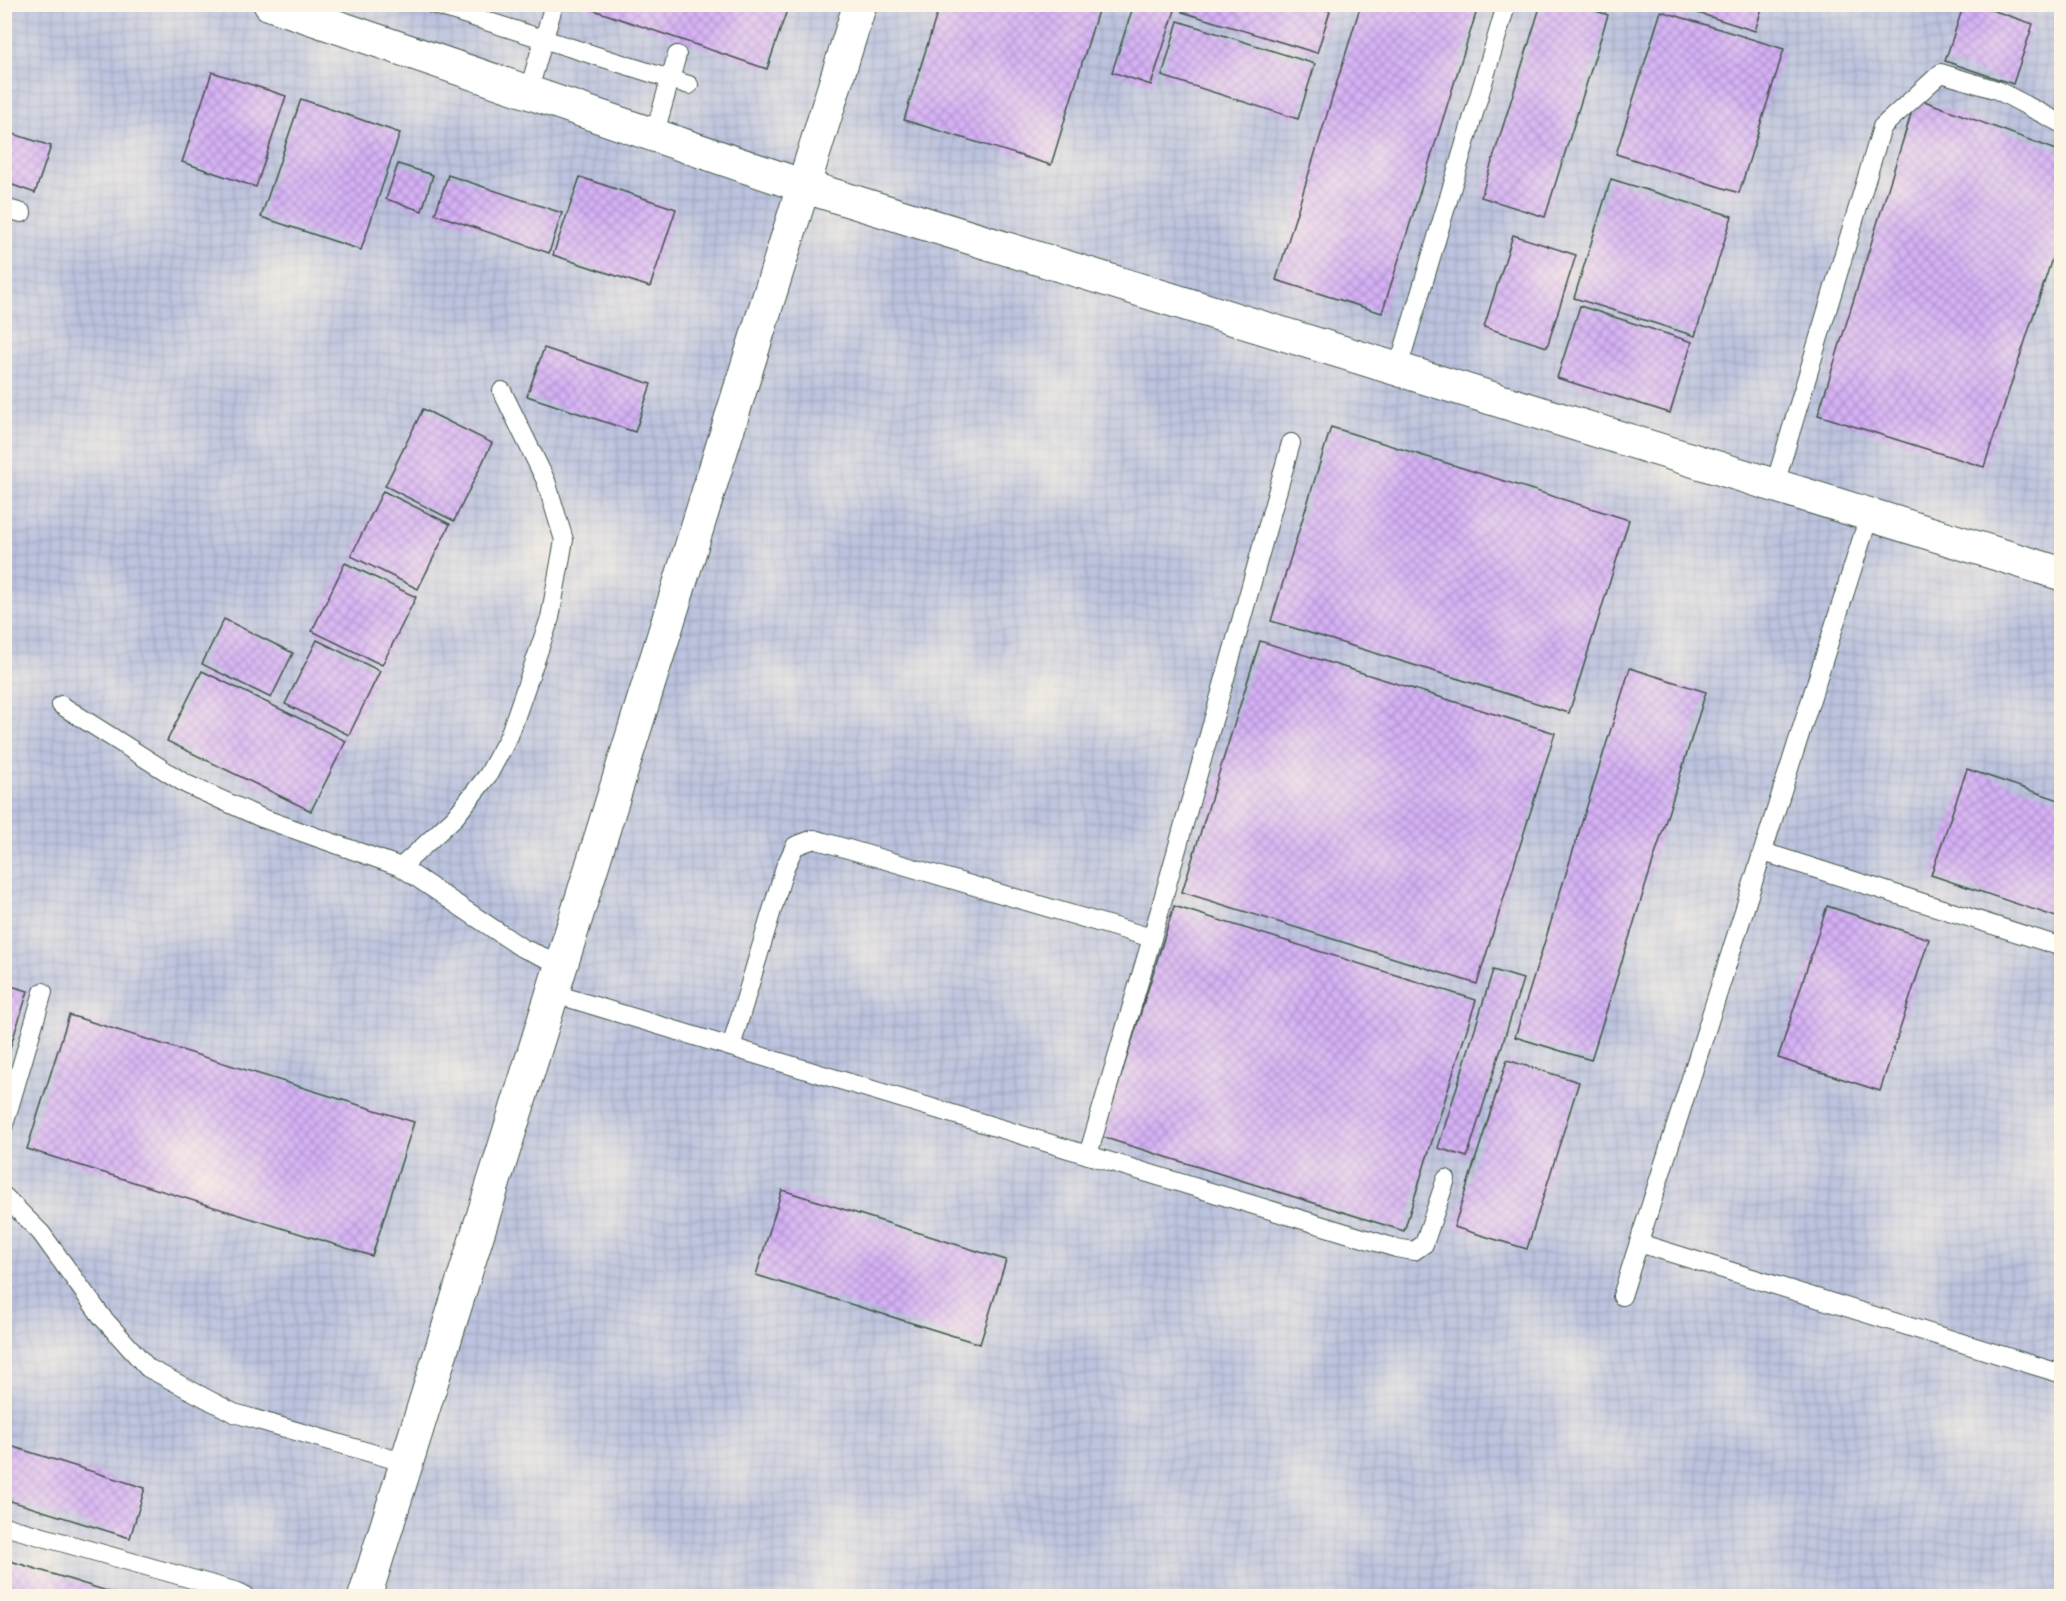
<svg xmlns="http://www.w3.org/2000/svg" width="2066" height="1601" viewBox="0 0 2066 1601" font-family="Mali,sans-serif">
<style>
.industrial{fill:url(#industrial-grid)}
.building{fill:url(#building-cross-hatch)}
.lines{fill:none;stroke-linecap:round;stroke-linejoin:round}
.lane-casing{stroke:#3e5548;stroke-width:20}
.street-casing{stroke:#3e5548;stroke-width:35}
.secondary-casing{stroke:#3e5548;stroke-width:35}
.lane{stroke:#fff;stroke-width:18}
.street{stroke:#fff;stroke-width:33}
.secondary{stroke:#fff;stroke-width:33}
</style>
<defs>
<pattern id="industrial-grid" width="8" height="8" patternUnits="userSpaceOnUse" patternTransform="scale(1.5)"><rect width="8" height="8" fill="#bcc3de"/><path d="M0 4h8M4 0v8" fill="none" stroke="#a1a8bf"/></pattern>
<pattern id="building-cross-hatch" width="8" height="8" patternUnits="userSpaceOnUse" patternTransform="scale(1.5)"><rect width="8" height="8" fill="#d6b1f6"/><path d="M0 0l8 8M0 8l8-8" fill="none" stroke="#ad91c8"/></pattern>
</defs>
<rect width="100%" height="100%" fill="#fcf5e5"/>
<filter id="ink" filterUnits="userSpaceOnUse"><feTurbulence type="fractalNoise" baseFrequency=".0167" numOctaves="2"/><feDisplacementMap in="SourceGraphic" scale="12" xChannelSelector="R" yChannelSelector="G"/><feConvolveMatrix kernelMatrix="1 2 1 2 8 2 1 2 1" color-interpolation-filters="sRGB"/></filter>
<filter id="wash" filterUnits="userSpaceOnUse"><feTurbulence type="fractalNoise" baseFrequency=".008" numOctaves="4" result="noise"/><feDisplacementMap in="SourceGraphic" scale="24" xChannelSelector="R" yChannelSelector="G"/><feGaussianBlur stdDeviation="1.35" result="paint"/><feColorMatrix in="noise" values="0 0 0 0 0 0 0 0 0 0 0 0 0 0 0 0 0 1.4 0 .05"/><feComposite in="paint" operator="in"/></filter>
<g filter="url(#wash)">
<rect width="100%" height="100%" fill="#ebdeba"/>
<rect class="industrial" x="5" y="5" width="2056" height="1591"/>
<g id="blocks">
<g class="building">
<polygon points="576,4 789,4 767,69"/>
<polygon points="940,4 1100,4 1051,165 904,120"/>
<polygon points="1134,4 1176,7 1151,85 1112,72"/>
<polygon points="1185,4 1309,4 1330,11 1317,53 1182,12"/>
<polygon points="1361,4 1479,4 1382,313 1276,280"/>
<polygon points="1541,4 1575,4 1608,15 1545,217 1481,197"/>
<polygon points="1964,4 1974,4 2033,24 2013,84 1945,61"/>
<polygon points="1673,5 1763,5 1755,31"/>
<polygon points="1661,11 1784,49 1739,193 1616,154"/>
<polygon points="1178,21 1315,64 1298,119 1162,76"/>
<polygon points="212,72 286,96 256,187 182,162"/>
<polygon points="1916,98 2062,152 2062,228 1984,467 1818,415"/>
<polygon points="301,99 400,133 361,250 261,217"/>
<polygon points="4,131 51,146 35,193 4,182"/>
<polygon points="398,164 433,175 422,211 386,199"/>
<polygon points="448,175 562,213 549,253 435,214"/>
<polygon points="580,177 676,209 650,287 553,255"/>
<polygon points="1611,179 1732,216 1695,336 1574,298"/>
<polygon points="1513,235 1576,255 1547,347 1484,327"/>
<polygon points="1580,306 1692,342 1670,413 1557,378"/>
<polygon points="544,348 651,384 635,432 527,396"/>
<polygon points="423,409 492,443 454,521 385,486"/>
<polygon points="1331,427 1629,520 1569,713 1271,621"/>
<polygon points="383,491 450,524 418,589 351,556"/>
<polygon points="345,563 416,597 382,665 312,631"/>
<polygon points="224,619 293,653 271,698 202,664"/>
<polygon points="317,640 380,671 349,735 285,704"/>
<polygon points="1260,641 1555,733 1477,984 1182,892"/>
<polygon points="1630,668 1706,692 1591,1060 1515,1037"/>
<polygon points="202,671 346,741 311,811 167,741"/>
<polygon points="1967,769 2062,801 2062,919 1931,875"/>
<polygon points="1174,906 1476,1000 1404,1231 1102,1137"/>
<polygon points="1827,906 1929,939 1880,1091 1778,1058"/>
<polygon points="1493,970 1523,979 1467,1157 1438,1148"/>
<polygon points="4,984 28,991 5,1064 4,1064"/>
<polygon points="69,1015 414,1122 372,1256 27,1149"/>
<polygon points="1507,1060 1579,1082 1527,1249 1454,1227"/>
<polygon points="782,1190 1006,1260 980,1344 756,1275"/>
<polygon points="4,1444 145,1488 130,1538 4,1499"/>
<polygon points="4,1559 123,1596 4,1596"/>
</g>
</g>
</g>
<g filter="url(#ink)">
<use href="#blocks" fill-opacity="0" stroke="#3e5548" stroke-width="1.5"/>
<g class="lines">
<g class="lane-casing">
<g id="lane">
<polyline points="432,4 689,85"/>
<polyline points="528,93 554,4"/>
<polyline points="654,136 677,55"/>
<polyline points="4,208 22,213"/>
<polyline points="1398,368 1505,9"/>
<polyline points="502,391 546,481 564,540 550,618 509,736 488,775 455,817 401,867 522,948 561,964"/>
<polyline points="1775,484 1882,127 1941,73 1997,90 2062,124"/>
<polyline points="61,705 186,784 262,818 401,867"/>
<polyline points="1763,852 2062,947"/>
<polyline points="552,993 1396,1248 1414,1251 1424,1244 1446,1179"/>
<polyline points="731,1047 785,867 795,846 814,839 1152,938"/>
<polyline points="4,1125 43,992"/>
<polyline points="1088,1155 1152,938 1291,443"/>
<polyline points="4,1196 41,1233 102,1317 148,1368 234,1413 406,1463"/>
<polyline points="1639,1243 2062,1374"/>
<polyline points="1622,1296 1870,513"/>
<polyline points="4,1526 238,1592 246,1596"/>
</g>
</g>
<g class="street-casing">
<polyline id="street" points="803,186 2062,574"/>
</g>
<g class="secondary-casing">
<g id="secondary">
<polyline points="270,4 803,186"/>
<polyline points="365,1596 860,4"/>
</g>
</g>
<use href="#lane" class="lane"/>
<use href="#street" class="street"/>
<use href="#secondary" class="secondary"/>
</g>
</g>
<rect width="2066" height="1601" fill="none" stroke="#fcf5e5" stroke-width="24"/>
</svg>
